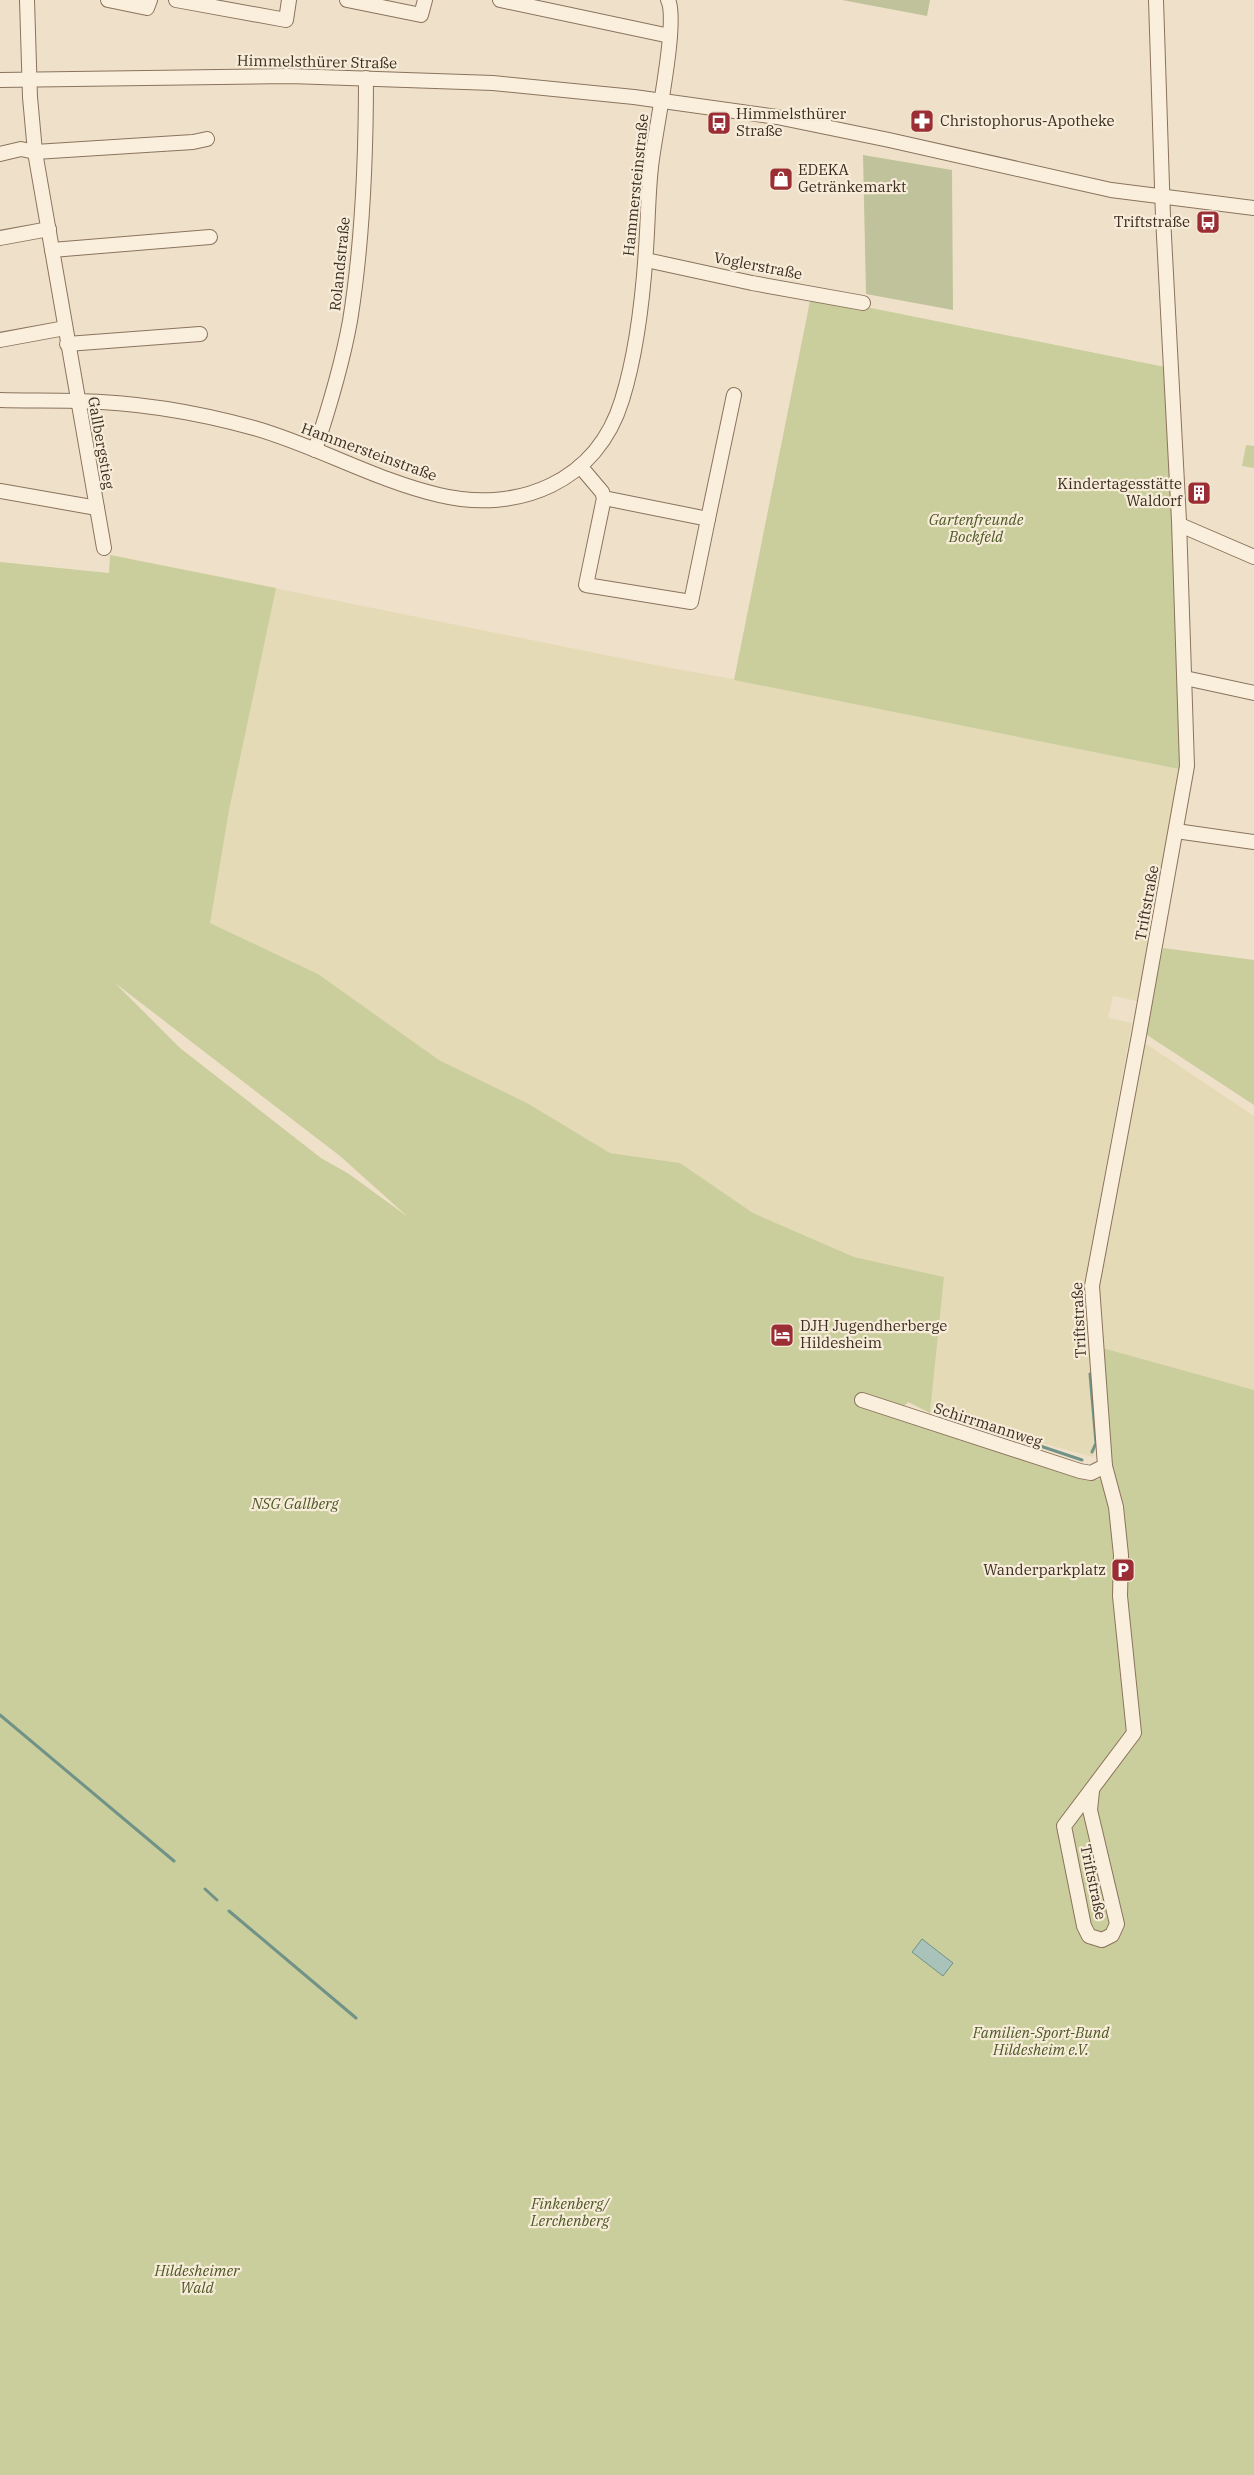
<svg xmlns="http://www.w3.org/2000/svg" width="1254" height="2475" viewBox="0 0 1254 2475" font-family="'IBM Plex Serif',serif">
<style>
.farmland{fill:#e4dab6}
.green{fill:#cacd9c;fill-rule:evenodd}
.cemetery{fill:#c0c29b}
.water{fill:#a9c3ba;stroke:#709287}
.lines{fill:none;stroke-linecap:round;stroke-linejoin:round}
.stream{stroke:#709287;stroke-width:3}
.minor-casing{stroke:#8b735d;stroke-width:16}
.minor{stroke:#f9efdc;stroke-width:14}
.labels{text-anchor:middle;stroke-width:4.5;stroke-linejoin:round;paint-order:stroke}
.street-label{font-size:15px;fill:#3c2c21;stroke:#f6ecd8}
.poi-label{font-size:15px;fill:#3c2c21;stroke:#f6ecd8;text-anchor:start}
.park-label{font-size:15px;font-style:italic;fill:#4e5827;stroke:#f6ecd8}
</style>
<rect width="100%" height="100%" fill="#efe1c9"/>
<g class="farmland">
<polygon points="110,555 665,667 784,688 1179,769 1137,1001 1113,996 1108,1018 1132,1023 1084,1288 1099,1444 1093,1457 930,1413 944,1277 854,1257 753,1213 680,1163 610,1153 527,1103 439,1060 318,974 210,923 0,647 109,654"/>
<polygon points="1142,1041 1254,1116 1254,1390 1099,1347 1097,1289"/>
</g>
<g class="green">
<polygon points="811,296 1165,367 1183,678 1179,769 734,680"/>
<polygon points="1246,445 1254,446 1254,468 1242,466"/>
<path d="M 110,555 L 276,588 L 229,810 L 210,923 L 318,974 L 439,1060 L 527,1103 L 610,1153 L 680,1163 L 753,1213 L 854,1257 L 944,1277 L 930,1413 L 908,1402 L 894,1416 L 1097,1480 L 1111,1472 L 1099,1347 L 1254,1390 L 1254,2475 L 0,2475 L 0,562 L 109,573 ZM 115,983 L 340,1156 L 408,1217 L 349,1174 L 321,1158 L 180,1048 Z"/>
<polygon points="1163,948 1254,960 1254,1105 1144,1033"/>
</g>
<g class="cemetery">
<polygon points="842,0 930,0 927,16"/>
<polygon points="863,155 952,170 953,310 866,294"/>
</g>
<polygon class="water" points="922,1939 953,1963 943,1976 912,1952"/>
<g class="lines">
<g class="stream">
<polyline points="1090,1374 1096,1443 1092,1452"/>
<polyline points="945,1414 1082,1460"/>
<polyline points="0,1715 174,1861"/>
<polyline points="205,1889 217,1900"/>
<polyline points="229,1911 356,2018"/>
</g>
<g class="minor-casing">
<g id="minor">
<polyline points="27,0 30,97 35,152 104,548"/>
<polyline points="108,0 147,8 150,0"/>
<polyline points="176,0 286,20 289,0"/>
<polyline points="347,0 421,15 425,0"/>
<polyline points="500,0 670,36"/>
<polyline points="0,80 290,76 493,83 634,97 777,117 889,140 1111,190 1254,208"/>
<polyline points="0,154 21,149 35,152 193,142 207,139"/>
<polyline points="0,238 49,229"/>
<polyline points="52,250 210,237"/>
<polyline points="646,260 752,283 863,303"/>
<polyline points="0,340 65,328"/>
<polyline points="67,344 200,334"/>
<path d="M 0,400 C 26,401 51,400 76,401 C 137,402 196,412 254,428 C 317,446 375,480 439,495 C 518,514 597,482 622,400 C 636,355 643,296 646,249 C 648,222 648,194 651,167 C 654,136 679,21 668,0"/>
<path d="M 315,450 C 329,408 342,365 350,321 C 363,241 366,159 366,78"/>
<polyline points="580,466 602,492 604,498 586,585 691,602 708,519 604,498"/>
<polyline points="0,491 97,508"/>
<polyline points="708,519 734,395"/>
<polyline points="1180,525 1254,557"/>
<polyline points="1185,678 1254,693"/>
<polyline points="1176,831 1254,842"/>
<polyline points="862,1400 1080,1471 1091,1473 1105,1466"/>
<polyline points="1092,1791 1090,1810 1117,1924 1112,1935 1102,1940 1089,1936 1084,1926 1064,1826 1134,1733 1120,1596 1121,1555 1116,1507 1105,1466 1092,1286 1139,1035 1187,766 1179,521 1163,217 1156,0"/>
</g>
</g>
<use href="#minor" class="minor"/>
</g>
<defs>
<g id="pharmacy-square" transform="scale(1.25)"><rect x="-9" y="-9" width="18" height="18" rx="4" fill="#9a2e34" stroke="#f6ecd8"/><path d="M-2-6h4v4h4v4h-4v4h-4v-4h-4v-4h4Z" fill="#fff"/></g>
<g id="bus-square" transform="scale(1.25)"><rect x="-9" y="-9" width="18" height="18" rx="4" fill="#9a2e34" stroke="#f6ecd8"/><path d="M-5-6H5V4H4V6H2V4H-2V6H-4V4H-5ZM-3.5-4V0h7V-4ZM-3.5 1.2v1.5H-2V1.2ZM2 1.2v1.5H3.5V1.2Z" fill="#fff"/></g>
<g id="shop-square" transform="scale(1.25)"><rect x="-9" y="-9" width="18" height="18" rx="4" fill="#9a2e34" stroke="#f6ecd8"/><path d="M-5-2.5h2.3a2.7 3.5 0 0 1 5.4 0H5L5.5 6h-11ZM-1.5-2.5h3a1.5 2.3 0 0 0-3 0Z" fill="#fff"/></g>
<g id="building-square" transform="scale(1.25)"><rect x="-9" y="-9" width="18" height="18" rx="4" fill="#9a2e34" stroke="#f6ecd8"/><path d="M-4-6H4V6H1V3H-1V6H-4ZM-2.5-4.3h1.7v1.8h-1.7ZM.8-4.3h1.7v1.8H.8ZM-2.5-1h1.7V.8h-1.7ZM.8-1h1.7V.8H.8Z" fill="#fff"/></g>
<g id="hotel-square" transform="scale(1.25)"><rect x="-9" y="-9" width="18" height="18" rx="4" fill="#9a2e34" stroke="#f6ecd8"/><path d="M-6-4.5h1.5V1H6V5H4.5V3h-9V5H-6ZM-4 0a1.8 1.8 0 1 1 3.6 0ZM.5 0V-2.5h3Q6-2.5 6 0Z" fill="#fff"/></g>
<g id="parking-square" transform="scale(1.25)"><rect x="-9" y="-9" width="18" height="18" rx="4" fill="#9a2e34" stroke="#f6ecd8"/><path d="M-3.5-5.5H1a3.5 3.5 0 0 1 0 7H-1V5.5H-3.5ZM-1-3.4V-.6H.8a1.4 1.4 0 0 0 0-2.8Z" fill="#fff"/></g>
</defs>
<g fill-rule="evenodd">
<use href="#pharmacy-square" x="922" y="121"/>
<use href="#bus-square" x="719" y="123"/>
<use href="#shop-square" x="781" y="179"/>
<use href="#bus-square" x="1208" y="222"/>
<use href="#building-square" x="1199" y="493"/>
<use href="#hotel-square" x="782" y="1335"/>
<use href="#parking-square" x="1123" y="1570"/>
</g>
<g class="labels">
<g class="street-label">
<text transform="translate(317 62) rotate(1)" y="5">Himmelsthürer Straße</text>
<text transform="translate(636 185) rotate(-84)" y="5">Hammersteinstraße</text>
<text transform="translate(340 264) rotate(-84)" y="5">Rolandstraße</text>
<text transform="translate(758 266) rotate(11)" y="5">Voglerstraße</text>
<text transform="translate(101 443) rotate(80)" y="5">Gallbergstieg</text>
<text transform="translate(369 452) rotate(20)" y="5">Hammersteinstraße</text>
<text transform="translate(1147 903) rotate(-80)" y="5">Triftstraße</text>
<text transform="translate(1079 1320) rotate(-93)" y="5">Triftstraße</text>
<text transform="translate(988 1425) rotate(18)" y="5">Schirrmannweg</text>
<text transform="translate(1093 1882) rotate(78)" y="5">Triftstraße</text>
</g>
<g class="poi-label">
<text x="736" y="119">Himmelsthürer<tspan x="736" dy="17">Straße</tspan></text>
<text x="940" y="126">Christophorus-Apotheke</text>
<text x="798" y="175">EDEKA<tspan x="798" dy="17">Getränkemarkt</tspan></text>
<text x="1190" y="227" text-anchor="end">Triftstraße</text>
<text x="1182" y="489" text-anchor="end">Kindertagesstätte<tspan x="1182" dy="17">Waldorf</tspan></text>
<text x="800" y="1331">DJH Jugendherberge<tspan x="800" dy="17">Hildesheim</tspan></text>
<text x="1106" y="1575" text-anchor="end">Wanderparkplatz</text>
</g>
<g class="park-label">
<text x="976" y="525">Gartenfreunde<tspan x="976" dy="17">Bockfeld</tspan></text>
<text x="295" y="1509">NSG Gallberg</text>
<text x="1041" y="2038">Familien-Sport-Bund<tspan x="1041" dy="17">Hildesheim e.V.</tspan></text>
<text x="570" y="2209">Finkenberg/<tspan x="570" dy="17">Lerchenberg</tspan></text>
<text x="197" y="2276">Hildesheimer<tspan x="197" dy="17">Wald</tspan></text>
</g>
</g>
</svg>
